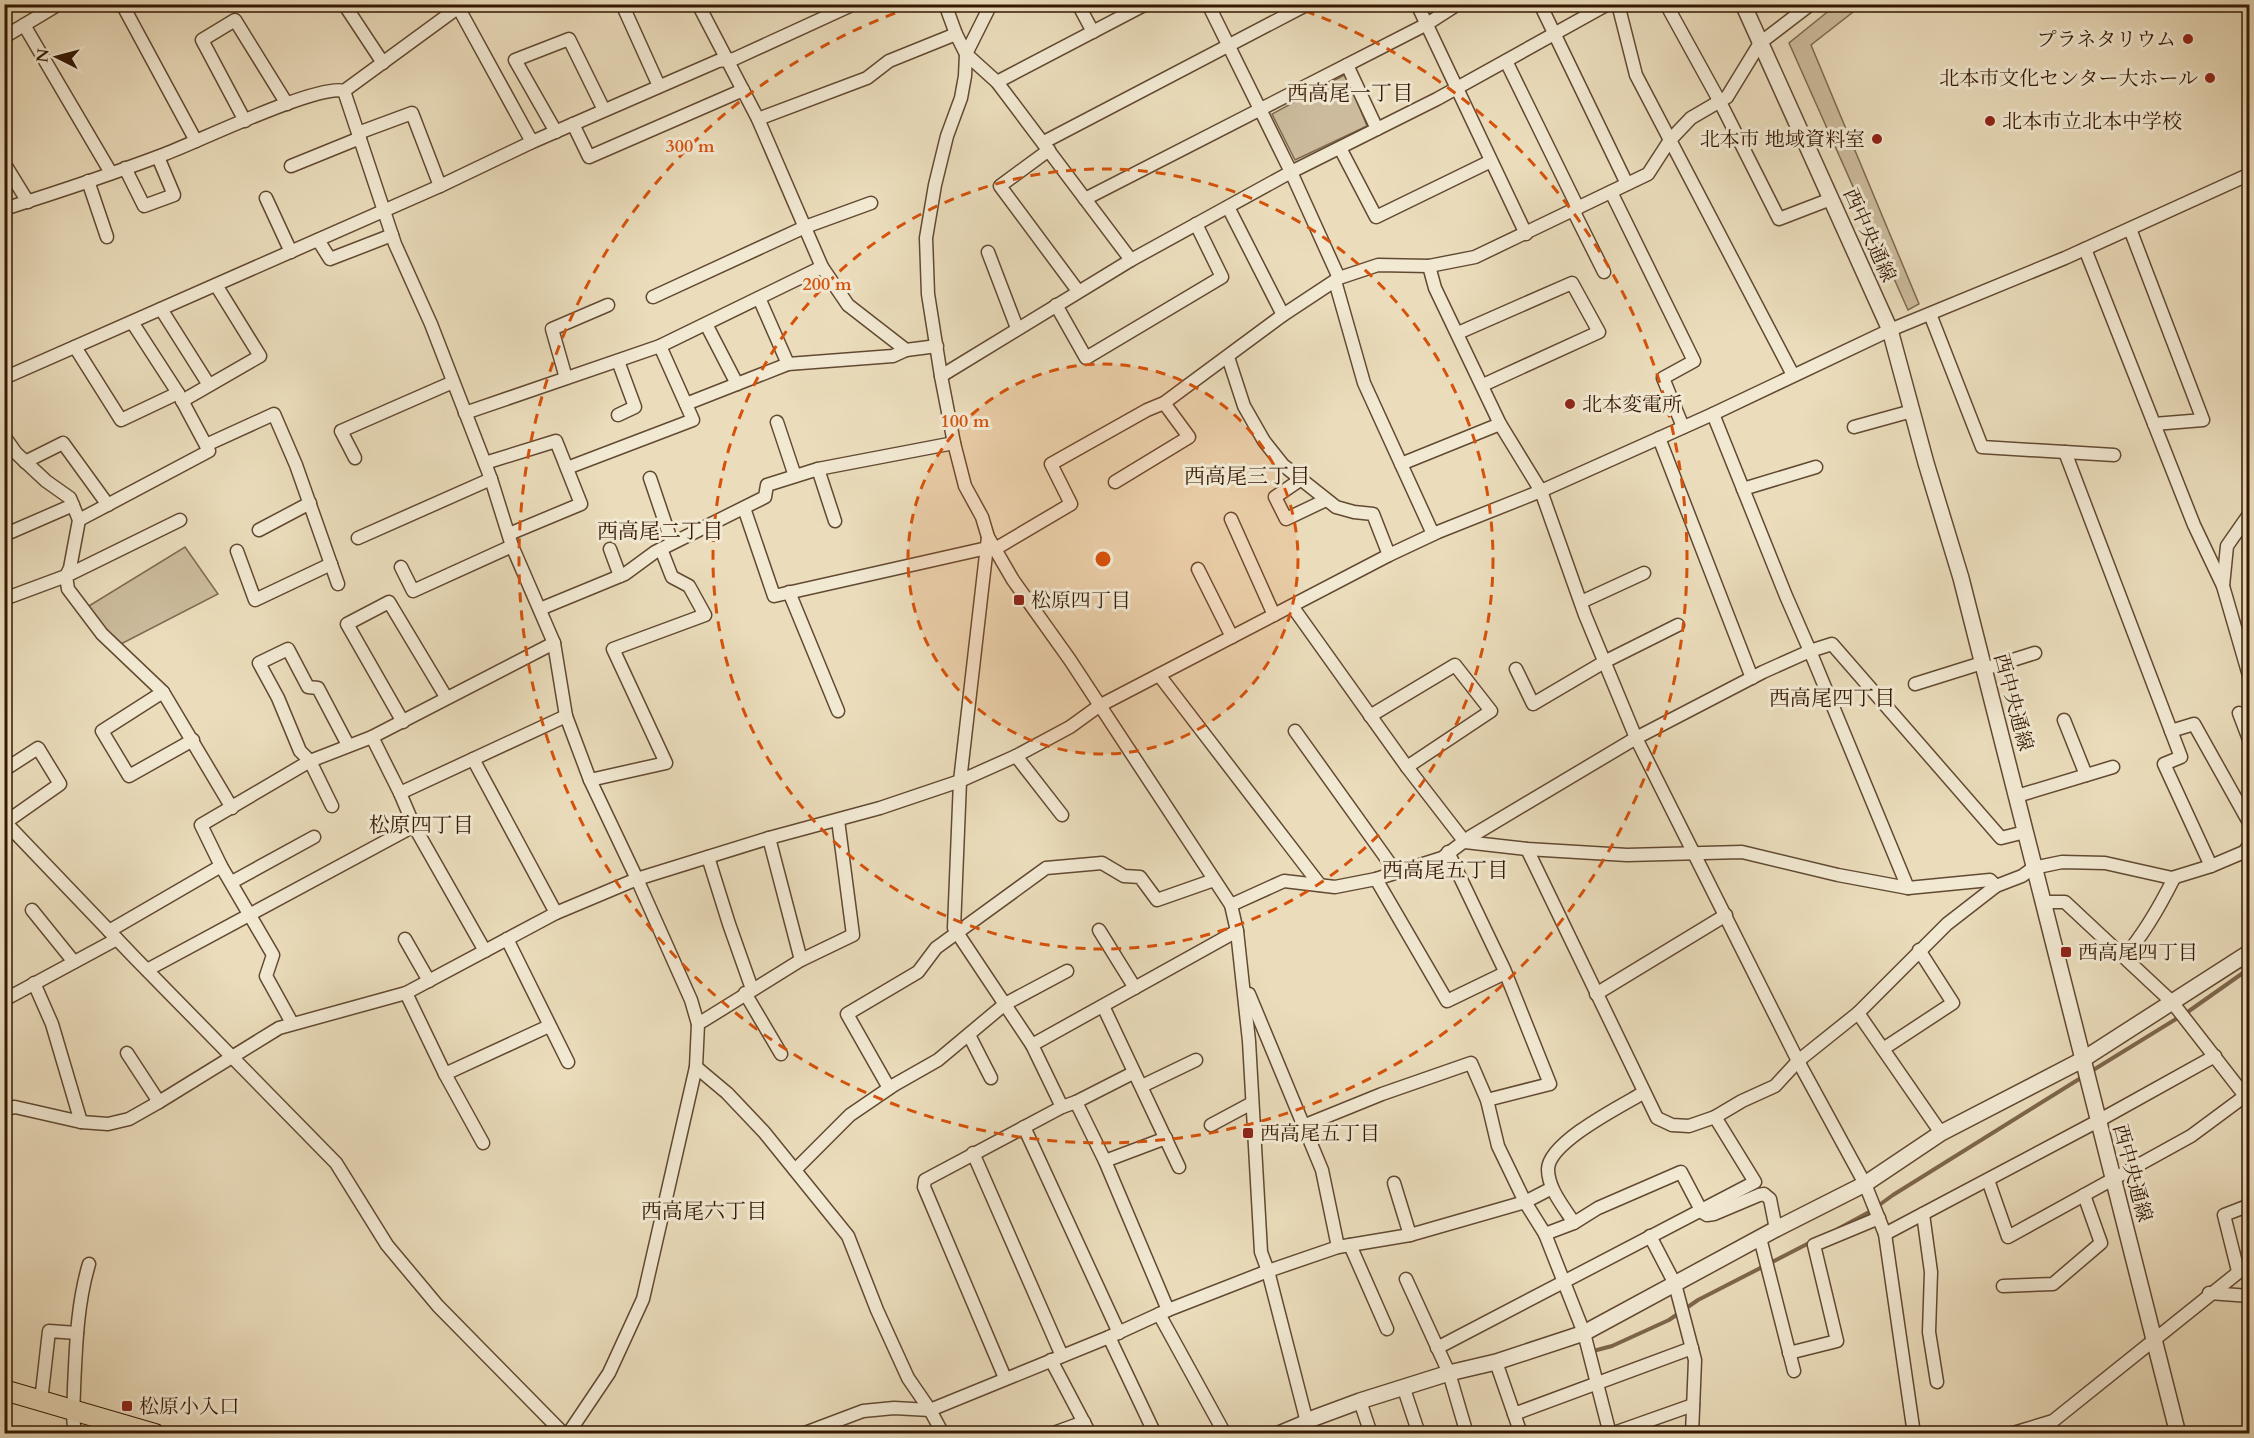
<svg xmlns="http://www.w3.org/2000/svg" width="2254" height="1438" viewBox="0 0 2254 1438" font-family="Cardo,'Noto Serif JP',serif">
<style>
.green{fill:#ccbc9d;stroke:#806a50;stroke-width:1.5}
.lines{fill:none;stroke-linecap:round;stroke-linejoin:round}
.stream{stroke:#7d664c;stroke-width:4}
.minor-casing{stroke:#624931;stroke-width:15}
.tertiary-casing{stroke:#624931;stroke-width:18}
.primary-casing{stroke:#341803;stroke-width:22}
.minor{stroke:#f2e9d3;stroke-width:12}
.tertiary{stroke:#f2e9d3;stroke-width:15}
.primary{stroke:#ebddbc;stroke-width:20}
.ring{fill:none;stroke:#d6520b;stroke-width:3;stroke-dasharray:10 8}
.poi-dot{fill:#8f2418;stroke:#f2e9d3;stroke-width:2}
.labels{text-anchor:middle;stroke-width:6;stroke-linejoin:round;paint-order:stroke}
.poi-label{font-size:20px;fill:#341803;stroke:#f2e9d3;text-anchor:start}
.street-label{font-size:20px;fill:#341803;stroke:#f2e9d3}
.neighbourhood-label{font-size:21px;fill:#341803;stroke:#f2e9d3}
.centre{fill:#d6520b;stroke:#f2e9d3;stroke-width:3}
.ring-label{font-size:18px;text-anchor:middle;font-weight:bold;fill:#d6520b;stroke:#f2e9d3;stroke-width:6;stroke-linejoin:round;paint-order:stroke}
</style>
<rect width="100%" height="100%" fill="#ebddbc"/>
<filter id="stains"><feTurbulence type="fractalNoise" baseFrequency=".00333" numOctaves="4"/><feColorMatrix values="0 0 0 0 .2 0 0 0 0 .09 0 0 0 0 .02 0 0 0 .5 -.17"/></filter>
<radialGradient id="worn" r=".72"><stop offset=".6" stop-color="#630" stop-opacity="0"/><stop offset="1" stop-color="#630" stop-opacity=".3"/></radialGradient>
<g class="green">
<polygon points="1836,5 1862,5 1811,45 1919,304 1908,310 1789,43"/>
<polygon points="1346,74 1367,126 1295,160 1272,114"/>
<polygon points="185,547 218,594 117,646 84,609"/>
</g>
<g class="lines">
<g class="stream">
<polyline points="2090,1072 2189,1011 2250,968"/>
<polyline points="1836,1230 1871,1211 1893,1195 2084,1076"/>
<polyline points="1597,1350 1612,1346 1669,1320 1698,1300 1813,1241"/>
</g>
<g class="minor-casing">
<g id="minor">
<polyline points="122,4 196,141"/>
<polyline points="344,4 383,63"/>
<polyline points="622,4 659,86"/>
<polyline points="698,4 758,119 822,267 848,305 906,350 937,346"/>
<polyline points="945,4 956,34 966,54 997,82 1131,260"/>
<polyline points="991,4 966,54 965,76 961,98 947,136 935,185 926,238 928,294 941,376 954,443 965,486 982,517 988,537 1013,580 1070,660 1231,905 1237,931 1249,1041 1261,1252 1268,1271 1310,1434"/>
<polyline points="1078,4 1093,32"/>
<polyline points="1208,4 1291,172 1339,278"/>
<polyline points="1417,4 1526,234"/>
<polyline points="1540,4 1627,184"/>
<polyline points="1618,4 1636,75 1793,375"/>
<polyline points="1666,4 1720,102 1779,219 1831,199"/>
<polyline points="458,7 532,142"/>
<polyline points="24,25 111,173"/>
<polyline points="4,37 59,4"/>
<polyline points="1506,61 1578,208"/>
<polyline points="1347,65 1377,129"/>
<polyline points="997,82 1146,4"/>
<polyline points="344,91 395,244 431,324 491,479 512,546 554,643 566,716 590,780 637,879 691,1000 698,1024 696,1067 643,1299 609,1373 568,1434"/>
<polyline points="758,119 867,78 889,61 956,34"/>
<polyline points="245,121 202,40 235,20 287,104"/>
<polyline points="573,124 589,157 743,90"/>
<polyline points="556,132 515,60 569,39 604,110"/>
<polyline points="358,133 412,113 440,186"/>
<polyline points="1044,142 1308,4"/>
<polyline points="1340,148 1376,217 1491,161"/>
<polyline points="1049,150 1000,186 1078,291"/>
<polyline points="4,163 28,202"/>
<polyline points="291,166 360,138"/>
<polyline points="125,168 144,206 174,195 158,157"/>
<polyline points="88,181 107,237"/>
<polyline points="1611,192 1694,361 1663,378 1683,427"/>
<polyline points="266,198 291,252"/>
<polyline points="1085,199 1427,24 1458,4"/>
<polyline points="1228,207 1283,315"/>
<path d="M 4,209 C 58,192 112,174 165,154 C 197,142 319,83 344,91 L 463,4"/>
<polyline points="1573,210 1604,272"/>
<polyline points="2130,229 2203,420 2154,424"/>
<polyline points="318,240 330,259 392,235"/>
<polyline points="2085,249 2194,525 2223,586 2250,679"/>
<polyline points="988,252 1017,328"/>
<polyline points="1429,266 1435,288 1500,424 1541,491 1585,615 1636,738 1798,1061 1865,1184 1885,1234 1914,1434"/>
<polyline points="1335,281 1364,383 1433,534"/>
<polyline points="653,297 805,227 871,203"/>
<polyline points="759,298 788,364"/>
<polyline points="1056,305 1086,358 1222,277 1196,224"/>
<polyline points="161,309 209,385"/>
<polyline points="1930,314 1982,447 2114,455"/>
<polyline points="706,324 737,384"/>
<polyline points="1458,333 1572,283 1599,332 1483,385"/>
<polyline points="75,347 121,420 178,393"/>
<polyline points="1228,357 1244,406 1264,441 1283,465 1336,507 1354,512 1373,514 1389,555"/>
<polyline points="941,376 1131,260 1291,172 1437,99 1608,4"/>
<polyline points="4,378 440,186 532,142 718,61 734,59 854,4"/>
<polyline points="566,378 552,329 608,305"/>
<polyline points="182,401 260,356 216,285"/>
<polyline points="686,404 788,364 893,356 906,350"/>
<polyline points="465,413 660,346 822,267"/>
<polyline points="618,415 635,407 618,361"/>
<polyline points="777,422 795,476"/>
<polyline points="1854,427 1912,411"/>
<polyline points="4,436 16,453 46,481 70,498 79,520 70,568 66,576 4,599"/>
<polyline points="1659,438 1752,678"/>
<polyline points="206,445 274,414 296,465 338,584"/>
<polyline points="2065,452 2181,757 2164,764 2211,866"/>
<polyline points="355,458 341,431 453,382"/>
<polyline points="25,462 63,443 108,505"/>
<polyline points="485,463 556,441 581,504 509,534"/>
<polyline points="1401,464 1500,424"/>
<polyline points="567,468 693,420 660,346"/>
<polyline points="818,469 835,521"/>
<polyline points="650,478 672,543"/>
<polyline points="1300,480 1275,497 1286,519 1326,500"/>
<polyline points="1115,482 1189,437 1164,403"/>
<polyline points="1743,489 1816,467"/>
<polyline points="744,508 774,596 987,548"/>
<polyline points="1231,519 1274,615"/>
<polyline points="79,520 209,451 178,393 132,322"/>
<polyline points="180,520 66,576 68,589 102,634 163,692 232,808"/>
<polyline points="259,530 310,503"/>
<polyline points="4,535 73,505"/>
<polyline points="988,537 960,781 954,928 1032,1045"/>
<polyline points="358,538 491,479"/>
<polyline points="610,549 620,576"/>
<polyline points="995,549 1071,504 1051,464 1147,410 1164,403 1283,315 1339,278 1378,265 1429,266 1475,257 1648,174 1670,140 1691,118 1727,97 1760,43 1811,4"/>
<polyline points="237,551 255,600 331,564"/>
<polyline points="401,567 413,591 512,546"/>
<polyline points="1198,569 1232,637"/>
<polyline points="2223,586 2227,546 2250,513"/>
<polyline points="789,592 838,711"/>
<polyline points="1581,602 1644,573"/>
<polyline points="1292,606 1407,767 1465,842 1527,849 1627,855 1742,852 1838,875 1908,888 1990,880 1996,886"/>
<polyline points="540,609 625,574 655,552 765,497 767,485 818,469 954,443"/>
<polyline points="1516,669 1533,704 1606,661 1678,625"/>
<polyline points="1984,669 2035,653"/>
<polyline points="1159,675 1320,885"/>
<polyline points="1915,684 1982,663"/>
<polyline points="163,692 102,731 129,776 193,740"/>
<polyline points="2239,713 2250,742"/>
<polyline points="1370,716 1455,665 1491,711 1407,767"/>
<polyline points="2064,720 2086,775"/>
<polyline points="403,722 347,624 389,602 446,697"/>
<polyline points="1295,731 1396,872"/>
<polyline points="2171,731 2194,724 2250,824"/>
<polyline points="372,737 400,793"/>
<polyline points="1016,756 1062,815"/>
<polyline points="473,759 556,913"/>
<polyline points="4,770 38,748 60,784 6,822"/>
<polyline points="590,780 666,763 613,649 705,615 689,586 672,577 661,549"/>
<polyline points="2017,796 2113,767"/>
<polyline points="332,806 310,761 300,751 278,698 259,663 288,649 308,687 318,688 348,745"/>
<polyline points="4,821 136,959 336,1163 387,1245 438,1306 564,1434"/>
<polyline points="414,826 485,951"/>
<polyline points="769,838 801,960"/>
<polyline points="1527,849 1657,1118 1672,1125 1689,1126 1715,1117 1742,1101 1775,1086 1798,1061 1858,1013 1947,924 1996,886 2022,876 2033,868 2062,862 2105,863 2172,878 2211,866 2244,852 2250,844"/>
<polyline points="1448,852 1504,969 1550,1084 1487,1100"/>
<polyline points="708,857 729,924 752,989"/>
<polyline points="1376,879 1447,1001 1505,973"/>
<polyline points="232,882 314,837"/>
<polyline points="1908,888 1810,651 1832,644 2001,838 2025,832"/>
<polyline points="2042,902 2065,902 2172,1002 2249,1101"/>
<polyline points="1231,905 1284,881 1335,887 1376,879 1442,858 1470,837 1636,738 1763,672 1810,651 1786,596 1713,414"/>
<polyline points="32,910 74,962"/>
<polyline points="1099,930 1135,988"/>
<polyline points="109,931 221,866"/>
<polyline points="405,939 429,981"/>
<polyline points="507,939 568,1062"/>
<path d="M 2124,957 C 2145,933 2160,906 2174,878"/>
<polyline points="147,970 414,826 400,793 566,716"/>
<polyline points="34,983 52,1024 81,1122"/>
<polyline points="406,993 445,1074 483,1143"/>
<polyline points="745,993 781,1054"/>
<polyline points="1249,994 1322,1170 1338,1247"/>
<polyline points="1596,994 1726,915"/>
<polyline points="4,1000 117,939"/>
<polyline points="1103,1006 1179,1167"/>
<polyline points="1858,1013 1941,1133"/>
<polyline points="292,1023 266,976 273,955 221,866 201,825 310,761 372,737 554,643"/>
<polyline points="698,1024 801,960 853,935 838,820"/>
<polyline points="969,1035 991,1078"/>
<polyline points="1883,1049 1953,1003 1919,950"/>
<polyline points="127,1053 159,1102"/>
<polyline points="696,1067 727,1093 764,1132 848,1236 877,1310 908,1378 930,1410 943,1434"/>
<polyline points="445,1074 549,1026"/>
<polyline points="1142,1086 1196,1060"/>
<polyline points="889,1088 847,1014 918,972 936,948 1046,868 1102,863 1124,876 1140,877 1157,900 1214,880"/>
<polyline points="1076,1102 1133,1073"/>
<polyline points="1062,1107 1032,1045 1237,931"/>
<polyline points="4,1109 15,1107 81,1122 108,1124 129,1119 159,1102 279,1028 406,993 556,913 637,879 769,838 880,808 960,781 1016,756 1070,727 1099,706 1389,555 1438,532 1541,491 1713,414 1890,330 2065,258 2250,174"/>
<polyline points="1211,1125 1252,1103"/>
<polyline points="1303,1126 1382,1094 1471,1063 1487,1100 1498,1146 1525,1202 1545,1234"/>
<polyline points="1024,1127 1119,1333"/>
<polyline points="973,1153 1062,1356"/>
<polyline points="1105,1161 1166,1138"/>
<polyline points="795,1170 850,1115 894,1085 938,1060 1005,1004 1067,971"/>
<polyline points="1988,1180 2008,1237 2191,1136 2245,1096"/>
<polyline points="1394,1183 1410,1235"/>
<polyline points="1923,1214 1931,1272 1929,1332 1937,1382"/>
<path d="M 1574,1223 C 1564,1207 1548,1189 1548,1169 C 1549,1142 1621,1106 1643,1093"/>
<polyline points="1885,1234 2098,1121 2215,1056"/>
<polyline points="1650,1236 1675,1284 1695,1360 1692,1434"/>
<polyline points="1760,1238 1794,1371"/>
<polyline points="1350,1245 1387,1329"/>
<polyline points="2238,1271 2224,1215 2250,1205"/>
<polyline points="1406,1279 1449,1373 1467,1434"/>
<polyline points="2003,1286 2053,1284 2101,1243 2084,1195"/>
<polyline points="2209,1293 2250,1296"/>
<polyline points="1159,1314 1225,1434"/>
<polyline points="1109,1337 1155,1434"/>
<polyline points="1437,1348 1755,1182 1715,1117"/>
<polyline points="1789,1353 1837,1341 1814,1245 1879,1218"/>
<polyline points="1051,1360 1090,1434"/>
<polyline points="1496,1362 1521,1434"/>
<polyline points="1005,1378 924,1187 925,1180 1062,1107 1076,1102 1105,1161 1168,1310"/>
<polyline points="1404,1389 1419,1434"/>
<polyline points="41,1401 49,1331 77,1333"/>
<polyline points="1360,1401 1371,1434"/>
<polyline points="1514,1414 1692,1348"/>
<path d="M 76,1434 C 71,1420 74,1402 74,1388 C 76,1346 77,1304 89,1264"/>
<polyline points="802,1434 863,1411 894,1408 930,1410 1109,1337 1168,1310 1268,1271 1338,1247 1410,1235 1525,1202 1552,1188"/>
<polyline points="1051,1434 1084,1422"/>
<polyline points="1275,1434 1306,1421"/>
<polyline points="1610,1434 1584,1333 1545,1234 1574,1223 1598,1208 1681,1172 1702,1212 1707,1215 1714,1214 1759,1195 1764,1194 1770,1199 1776,1229"/>
<polyline points="1611,1434 1693,1405"/>
<polyline points="2010,1434 2053,1421 2250,1263"/>
</g>
</g>
<g class="tertiary-casing">
<g id="tertiary">
<polyline points="1743,4 1890,330 1926,463 1961,578 2178,1434"/>
<polyline points="1306,1421 1360,1401 1449,1373 1496,1362 1584,1333 1776,1229 1865,1184 1941,1133 2082,1060 2250,952"/>
</g>
</g>
<g class="primary-casing">
<polyline id="primary" points="4,1390 155,1434"/>
</g>
<use href="#minor" class="minor"/>
<use href="#tertiary" class="tertiary"/>
<use href="#primary" class="primary"/>
</g>
<circle cx="1103" cy="559" r="195" fill="#d6520b" fill-opacity=".12"/>
<g class="ring">
<circle cx="1103" cy="559" r="195"/>
<circle cx="1103" cy="559" r="390"/>
<path d="M1288 5A584 584 0 1 1 918 5"/>
</g>
<g class="poi-dot">
<circle cx="2188" cy="39" r="6"/>
<circle cx="2210" cy="78" r="6"/>
<circle cx="1990" cy="121" r="6"/>
<circle cx="1877" cy="139" r="6"/>
<circle cx="1570" cy="404" r="6"/>
<rect x="1013" y="594" width="12" height="12" rx="3"/>
<rect x="2060" y="946" width="12" height="12" rx="3"/>
<rect x="1242" y="1127" width="12" height="12" rx="3"/>
<rect x="121" y="1400" width="12" height="12" rx="3"/>
</g>
<g class="labels">
<g class="poi-label">
<text x="2176" y="46" text-anchor="end">プラネタリウム</text>
<text x="2198" y="85" text-anchor="end">北本市文化センター大ホール</text>
<text x="2002" y="128">北本市立北本中学校</text>
<text x="1865" y="146" text-anchor="end">北本市 地域資料室</text>
<text x="1582" y="411">北本変電所</text>
<text x="1031" y="607">松原四丁目</text>
<text x="2078" y="959">西高尾四丁目</text>
<text x="1260" y="1140">西高尾五丁目</text>
<text x="139" y="1413">松原小入口</text>
</g>
<g class="street-label">
<text transform="translate(1870 235) rotate(66)" y="7">西中央通線</text>
<text transform="translate(2014 702) rotate(75)" y="7">西中央通線</text>
<text transform="translate(2133 1173) rotate(75)" y="7">西中央通線</text>
</g>
<g class="neighbourhood-label">
<text x="1350" y="100">西高尾一丁目</text>
<text x="1247" y="483">西高尾三丁目</text>
<text x="660" y="538">西高尾二丁目</text>
<text x="1832" y="705">西高尾四丁目</text>
<text x="421" y="832">松原四丁目</text>
<text x="1445" y="877">西高尾五丁目</text>
<text x="704" y="1218">西高尾六丁目</text>
</g>
</g>
<circle cx="1103" cy="559" r="9" class="centre"/>
<g class="ring-label">
<text x="690" y="152">300 m</text>
<text x="827" y="290">200 m</text>
<text x="965" y="427">100 m</text>
</g>
<rect width="2254" height="1438" fill="none" stroke="#ebddbc" stroke-width="24"/>
<rect x="6" y="6" width="2242" height="1426" fill="none" stroke="#341803" stroke-width="3"/>
<rect x="12" y="12" width="2230" height="1414" fill="none" stroke="#341803" stroke-width="1.5"/>
<g transform="translate(57 57) rotate(276)" stroke="#f2e9d3" stroke-width="4.5" paint-order="stroke">
<path d="M0-4.5L10 22L0 15L-10 22Z" fill="#341803"/>
<text y="-9" font-size="16" font-weight="bold" text-anchor="middle" fill="#341803">N</text>
</g>
<rect width="100%" height="100%" filter="url(#stains)"/>
<rect width="100%" height="100%" fill="url(#worn)"/>
</svg>
